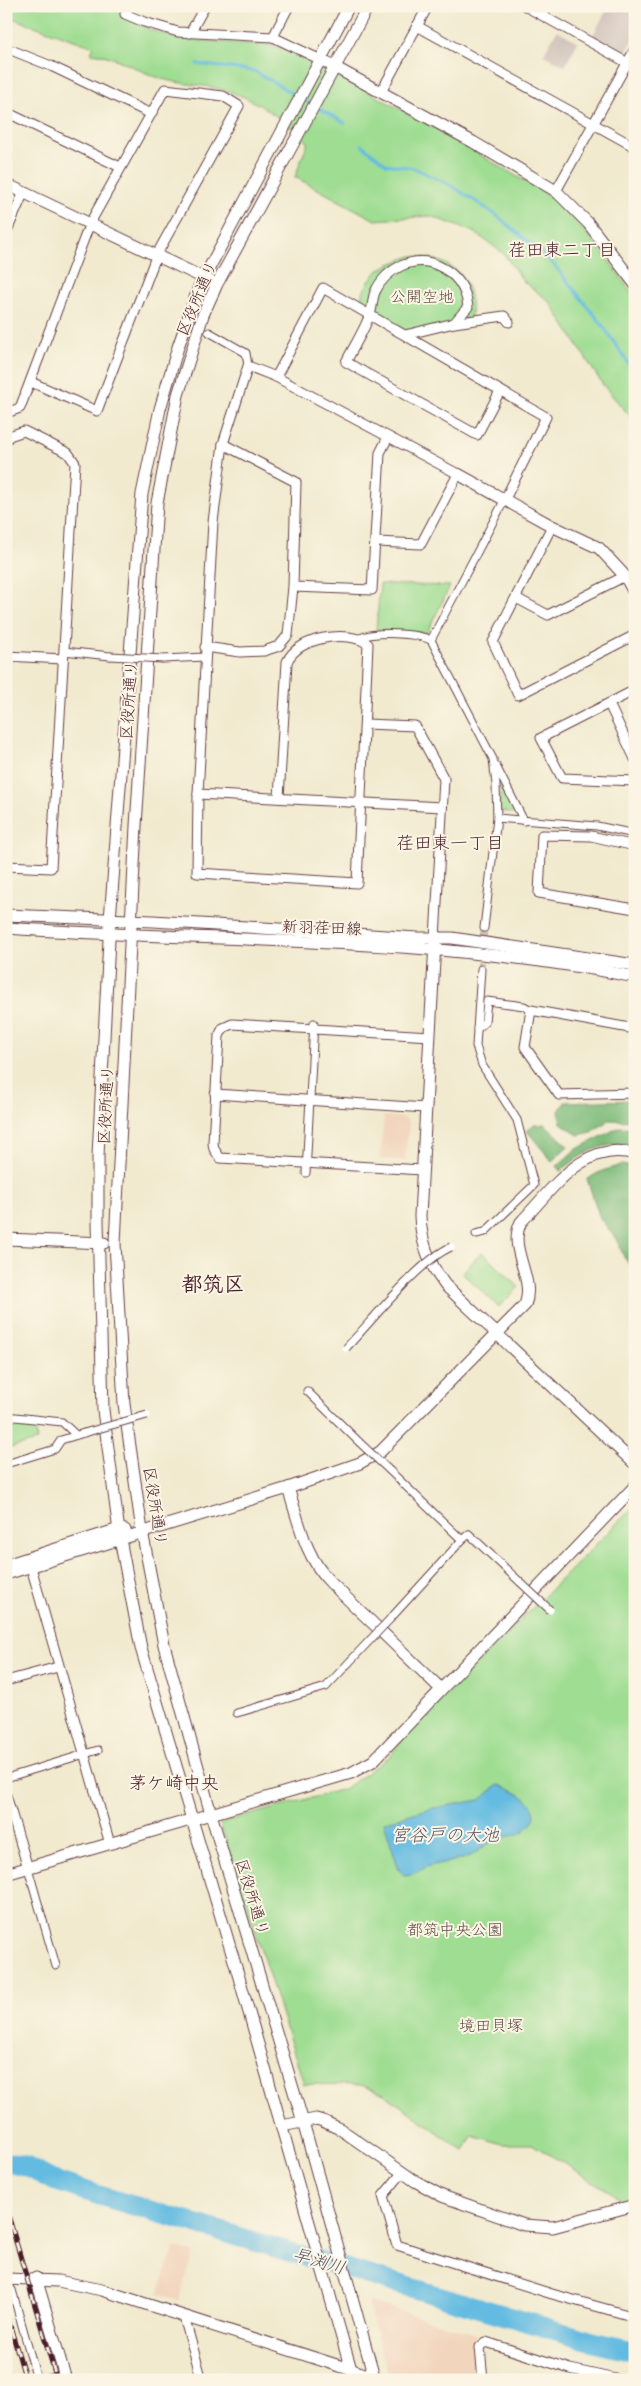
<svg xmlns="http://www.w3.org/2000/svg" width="641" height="2386" viewBox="0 0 641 2386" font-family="Mynerve,'Klee One',sans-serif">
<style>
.built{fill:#f2d5bd}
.industrial{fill:#cfc1ba}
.green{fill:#9fdd92;stroke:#747e5e}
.forest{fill:#7fbc7c;stroke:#646e54}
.water{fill:#64bbe1;stroke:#576d86}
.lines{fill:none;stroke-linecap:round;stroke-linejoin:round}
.stream{stroke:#64bbe1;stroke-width:3}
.river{stroke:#64bbe1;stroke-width:20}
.pedestrian-tunnel{stroke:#d0c1ae;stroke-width:7;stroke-dasharray:7 3.5;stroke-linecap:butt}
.pedestrian-casing{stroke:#633d44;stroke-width:9}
.minor-casing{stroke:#633d44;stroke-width:11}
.tertiary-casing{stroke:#633d44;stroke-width:13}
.pedestrian{stroke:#fff;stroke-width:7}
.minor{stroke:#fff;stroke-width:9}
.tertiary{stroke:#fff;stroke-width:11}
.rail-casing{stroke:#4a1f2b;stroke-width:5}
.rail{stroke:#fcf5e5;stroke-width:3;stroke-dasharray:9;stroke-linecap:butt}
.pedestrian-bridge-casing{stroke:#633d44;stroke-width:9;stroke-linecap:butt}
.pedestrian-bridge{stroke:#fff;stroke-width:7}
.labels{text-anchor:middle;stroke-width:4;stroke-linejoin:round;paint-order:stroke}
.park-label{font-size:16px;fill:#5f4e45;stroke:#fcf5e5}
.street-label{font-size:16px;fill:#4a1f2b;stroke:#fcf5e5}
.neighbourhood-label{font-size:18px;fill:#4a1f2b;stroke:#fcf5e5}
.water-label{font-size:18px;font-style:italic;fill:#53566b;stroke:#fcf5e5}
.district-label{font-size:21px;font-weight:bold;fill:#4a1f2b;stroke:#fcf5e5}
</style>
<rect width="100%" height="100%" fill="#fcf5e5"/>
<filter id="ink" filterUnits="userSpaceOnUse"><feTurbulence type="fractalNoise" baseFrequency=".02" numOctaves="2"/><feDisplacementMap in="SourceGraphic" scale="10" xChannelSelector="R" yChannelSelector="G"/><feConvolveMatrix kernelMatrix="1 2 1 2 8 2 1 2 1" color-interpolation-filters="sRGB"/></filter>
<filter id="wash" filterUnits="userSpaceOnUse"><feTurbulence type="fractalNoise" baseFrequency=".0096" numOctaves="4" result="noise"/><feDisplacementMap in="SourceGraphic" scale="20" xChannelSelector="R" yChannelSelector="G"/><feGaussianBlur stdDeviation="1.12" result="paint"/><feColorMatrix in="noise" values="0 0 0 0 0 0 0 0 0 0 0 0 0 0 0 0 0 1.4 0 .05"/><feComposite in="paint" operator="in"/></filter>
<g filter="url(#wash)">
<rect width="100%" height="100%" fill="#f1eacf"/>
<g class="built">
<polygon points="384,1116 405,1118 409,1123 405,1161 380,1159"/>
<polygon points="175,2247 194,2253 178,2301 158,2294"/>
<polygon points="369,2301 475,2334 477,2380 390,2379 368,2306"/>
</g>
<g class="industrial">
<polygon points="609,6 635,6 635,37 625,55 592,37"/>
<polygon points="557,30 578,42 565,66 543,55"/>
</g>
<g class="green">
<path d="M 6,6 L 126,6 L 122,15 L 153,31 L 188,40 L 271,45 L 305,57 L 438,130 L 555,199 L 598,246 L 635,297 L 635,422 L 603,385 L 549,301 L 524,282 L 503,253 L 474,232 L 430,216 L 375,220 L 295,177 L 308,142 C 283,120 256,98 223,90 C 202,84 180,85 159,78 C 135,70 116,55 91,53 L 94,47 L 6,16 Z"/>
<path d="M 412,256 C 457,259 477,280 470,326 L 417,337 L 358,304 C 372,270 377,268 412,256 Z"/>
<polygon points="380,584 450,586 427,633 376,630"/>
<polygon points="501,786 517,814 499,811"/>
<polygon points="482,1252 519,1287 499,1307 462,1273"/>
<polygon points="6,1422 35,1423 37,1441 6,1449"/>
<polygon points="635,1505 635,2201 627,2202 532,2144 503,2144 472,2135 464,2151 384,2094 361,2085 304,2084 220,1823 344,1789 390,1756 405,1736"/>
</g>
<g class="forest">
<polygon points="635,1100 635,1121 609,1120 592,1132 578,1135 561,1123 559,1111 565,1102"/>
<polygon points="545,1124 568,1146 552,1161 527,1131 534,1125"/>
<path d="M 620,1127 L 635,1129 L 635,1147 C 606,1139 582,1153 561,1171 L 557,1166 L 575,1150 Z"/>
<polygon points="621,1165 635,1167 635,1272 624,1257 616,1239 600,1218 587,1179 602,1171"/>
</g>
<path class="water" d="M 498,1785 C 517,1791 552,1809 525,1830 C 518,1836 505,1836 496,1840 C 487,1843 479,1851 470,1856 C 456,1862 443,1862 429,1866 C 418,1870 419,1874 404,1875 L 399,1870 L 384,1822 L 428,1809 L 480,1800 Z"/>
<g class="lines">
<g class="stream">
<polyline points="197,64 254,71 297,96"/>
<polyline points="302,99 345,123"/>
<polyline points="362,145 386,164 414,168 452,186 495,214 550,260 601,323 635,373"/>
</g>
<polyline class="river" points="6,2162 27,2167 52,2180 101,2196 595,2342 635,2351"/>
</g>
</g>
<g filter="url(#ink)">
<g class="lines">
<polyline class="pedestrian-tunnel" points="481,969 484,928"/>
<g class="pedestrian-casing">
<g id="pedestrian">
<polyline points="209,332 246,353 248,366"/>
<path d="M 360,638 C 375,631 416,633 431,640"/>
<polyline points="64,651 110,656"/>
<polyline points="163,659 205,657"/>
<polyline points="496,766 524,821"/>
<polyline points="497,818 597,826 635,834"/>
<polyline points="484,928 497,818 496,785 493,759 431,640 505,499"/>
<polyline points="477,1029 485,1022 487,1001 524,1006 531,1010"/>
<polyline points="306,1173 314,1023"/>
<polyline points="476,1234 485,1232 534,1185 517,1120 482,1065 476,1046 481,969"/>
<polyline points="307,1391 359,1442"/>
<polyline points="6,1416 62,1422 76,1435"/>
<polyline points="6,1464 55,1449 61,1440 84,1433"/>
<polyline points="390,1471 462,1540 469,1534 520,1582"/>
<polyline points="390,1619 462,1540"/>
<polyline points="237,1713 326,1687 370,1640"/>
<polyline points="6,1778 98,1750"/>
<polyline points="28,1868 56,1966"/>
<polyline points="12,2290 36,2375"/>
</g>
</g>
<g class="minor-casing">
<g id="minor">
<polyline points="129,6 125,14 144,22 178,32 273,37 321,60"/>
<polyline points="525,6 635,67"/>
<polyline points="417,26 635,147"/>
<polyline points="190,33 205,6"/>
<polyline points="273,37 289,6"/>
<polyline points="6,48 51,66 149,113"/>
<polyline points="381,92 428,6"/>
<polyline points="6,112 120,167"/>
<polyline points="556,191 635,49"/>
<polyline points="6,233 24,192"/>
<path d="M 454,323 L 468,307 C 466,288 456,274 439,266 C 415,254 386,268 375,292 C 372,299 373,307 370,314 C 364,331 354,346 346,362 L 477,435 L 500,391"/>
<polyline points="405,335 454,323 504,316 509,322"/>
<polyline points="276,377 323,288 546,417 505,499"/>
<polyline points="6,413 20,408 90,223 165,89 223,96 239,106 157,254 97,411 31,382"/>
<polyline points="6,441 9,436 24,431 68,453 75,463 51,868 6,866"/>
<polyline points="552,526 493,642 518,695 635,635"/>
<polyline points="293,587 372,590 380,453 388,437"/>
<polyline points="516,598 548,615 625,576"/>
<polyline points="205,647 240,652 264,651 279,646 288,635 293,587 296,482 223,444"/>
<polyline points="6,656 63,659"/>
<polyline points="635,690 541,738 562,778 635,781"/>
<polyline points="609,704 635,759"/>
<polyline points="365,724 415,726 444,779 435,938"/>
<polyline points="198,794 442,807"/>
<path d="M 279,798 L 287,662 C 297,637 349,629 368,644 L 357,883 L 197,873 L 198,794 L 213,522 L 223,444 L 248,366 L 276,377 L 458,474 L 421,544 L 376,542"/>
<polyline points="635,846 591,836 542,835 539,893 635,909"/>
<polyline points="635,1029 531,1010 525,1047 559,1095 635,1093"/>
<polyline points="215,1094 426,1108"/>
<polyline points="422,1170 220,1158 214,1149 213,1143 219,1036 223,1028 232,1024 430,1036"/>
<polyline points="29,1560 110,1844"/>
<polyline points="6,1681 58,1667"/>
<polyline points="6,1795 28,1868"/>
<polyline points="402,2173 383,2196 397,2245 552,2294 635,2317"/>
<polyline points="184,2317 202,2380"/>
<polyline points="47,2380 64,2375"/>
<polyline points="483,2380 480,2347 486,2342 570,2369 620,2380"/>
</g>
</g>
<g class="tertiary-casing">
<g id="tertiary">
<polyline points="349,6 199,287 178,347 160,409 142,494 110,920 98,1156 98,1222 103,1410 120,1539 141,1648 238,1974 354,2380"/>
<polyline points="368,6 217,284 203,315 178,395 157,503 136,826 115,1243 124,1404 142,1531 164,1645 211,1814 303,2122 375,2380"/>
<polyline points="327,63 473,142 556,191 588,223 635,284"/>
<polyline points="6,184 210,281"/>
<polyline points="458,474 552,526 599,548 625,576 635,594"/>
<polyline points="6,915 153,921 417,938 452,938 635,965"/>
<path d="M 6,928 C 216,943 428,935 635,977"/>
<path d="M 435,943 L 420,1216 C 421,1243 429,1264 445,1285 L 635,1464"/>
<polyline points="6,1239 104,1243"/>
<path d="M 288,1488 C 299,1522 305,1557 331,1583 L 441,1689"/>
<polyline points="6,1565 119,1529 125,1530"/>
<path d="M 6,1574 L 288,1488 L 360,1463 L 380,1452 L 525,1305 C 536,1278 507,1249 521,1222 C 552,1190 584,1139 635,1154"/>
<polyline points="6,1874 351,1773 373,1761 635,1486"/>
<polyline points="282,2126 316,2119 323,2121 340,2129 415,2181 442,2196 524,2225 553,2227 635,2205"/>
<polyline points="36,2278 66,2380"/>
<polyline points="6,2279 58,2281 102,2290 374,2377"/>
</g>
</g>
<use href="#pedestrian" class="pedestrian"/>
<use href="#minor" class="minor"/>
<use href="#tertiary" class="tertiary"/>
<g class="rail-casing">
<g id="rail">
<polyline points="6,2208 57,2380"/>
<polyline points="6,2312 26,2380"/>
</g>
</g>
<use href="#rail" class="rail"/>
<g class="pedestrian-bridge-casing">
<g id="pedestrian-bridge">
<polyline points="110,656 163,659"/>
<path d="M 346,1348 C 371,1322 420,1260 451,1247"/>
<polyline points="84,1433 147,1415"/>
<polyline points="359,1442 390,1471"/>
<polyline points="520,1582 550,1610"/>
<polyline points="370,1640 390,1619"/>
</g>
</g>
<use href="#pedestrian-bridge" class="pedestrian-bridge"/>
</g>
</g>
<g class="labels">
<g class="park-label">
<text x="422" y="302">公開空地</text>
<text x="455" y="1935">都筑中央公園</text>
<text x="491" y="2031">境田貝塚</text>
</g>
<g class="street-label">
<text transform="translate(196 298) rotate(-67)" y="6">区役所通り</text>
<text transform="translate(128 700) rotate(-86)" y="6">区役所通り</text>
<text transform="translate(322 927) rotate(2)" y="6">新羽荏田線</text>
<text transform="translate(105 1105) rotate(-87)" y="6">区役所通り</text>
<text transform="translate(156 1506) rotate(81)" y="6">区役所通り</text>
<text transform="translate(253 1897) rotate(73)" y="6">区役所通り</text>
</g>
<g class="neighbourhood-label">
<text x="562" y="256">荏田東二丁目</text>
<text x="450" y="849">荏田東一丁目</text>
<text x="174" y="1789">茅ケ崎中央</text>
</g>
<g class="water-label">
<text x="445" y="1841">宮谷戸の大池</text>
<text transform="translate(319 2261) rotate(16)" y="6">早渕川</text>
</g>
<g class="district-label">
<text x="213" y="1291">都筑区</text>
</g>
</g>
<rect width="641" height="2386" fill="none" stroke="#fcf5e5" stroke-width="25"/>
</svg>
